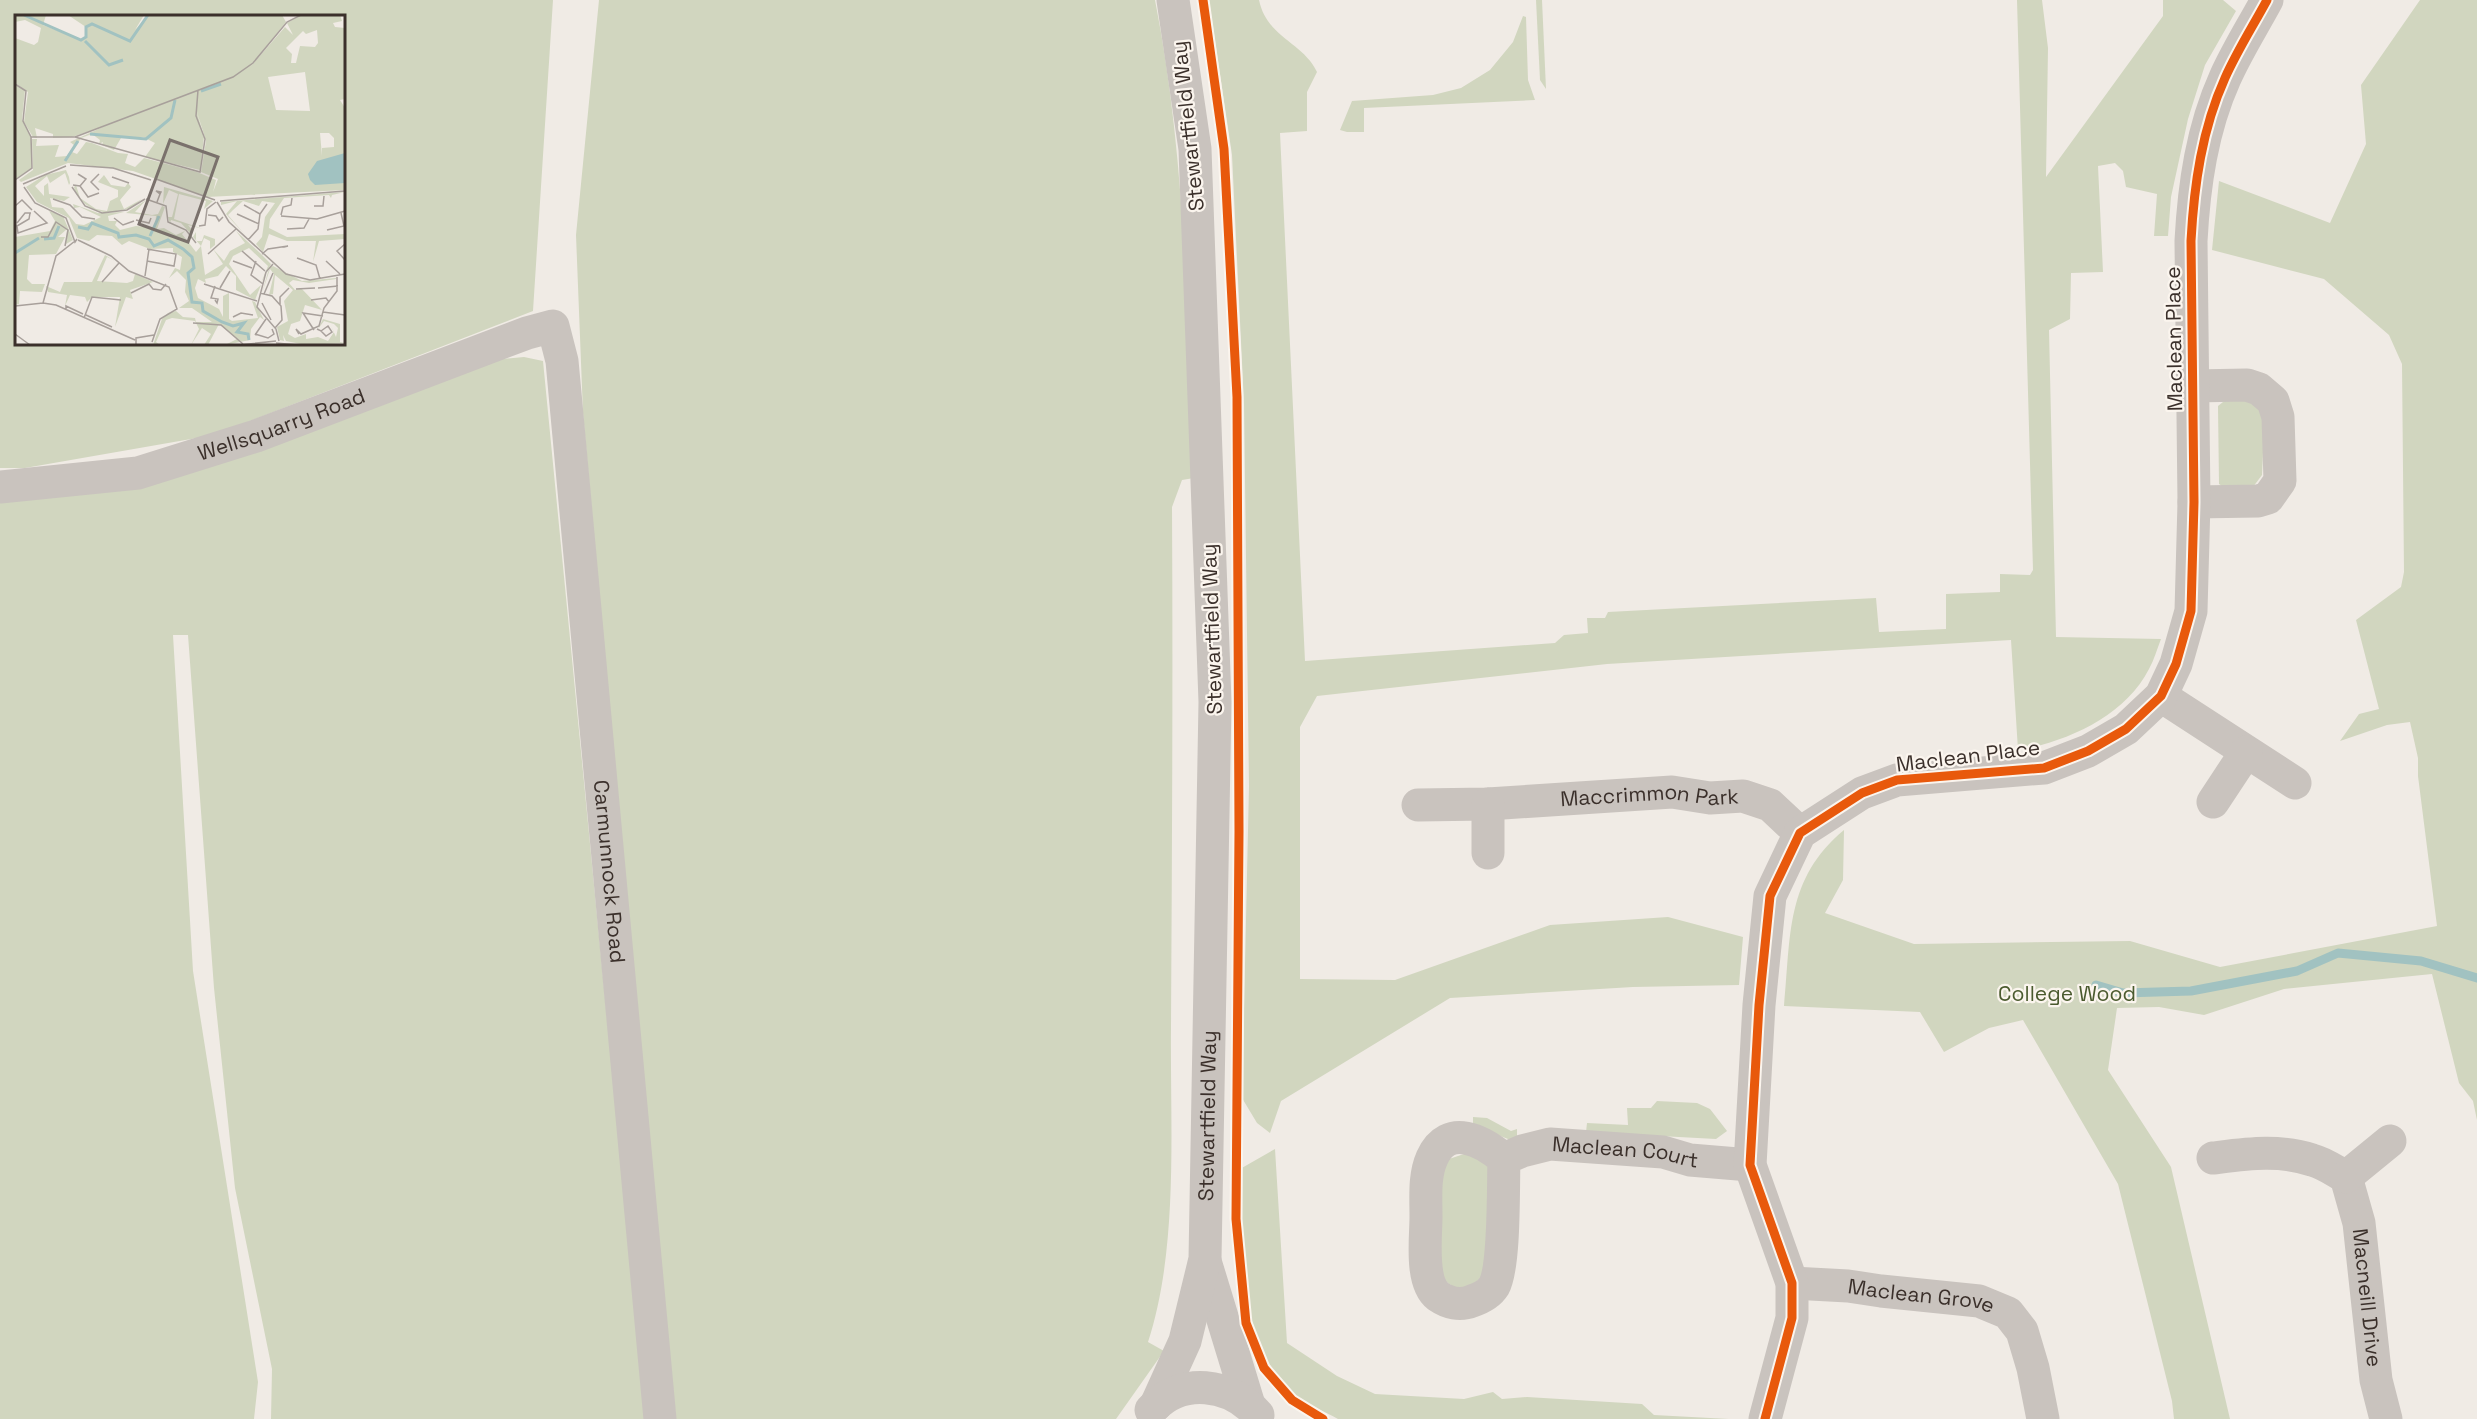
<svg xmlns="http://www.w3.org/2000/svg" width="2477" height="1419" viewBox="0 0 2477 1419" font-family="'Space Grotesk',sans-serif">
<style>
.green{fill:#d1d6bf;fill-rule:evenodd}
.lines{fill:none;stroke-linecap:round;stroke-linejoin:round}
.stream{stroke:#a1c2c1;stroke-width:9}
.minor{stroke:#c9c3be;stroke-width:33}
.tertiary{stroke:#c9c3be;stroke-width:33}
.cycleway-casing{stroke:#fbf5ee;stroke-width:13}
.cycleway{stroke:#e8590c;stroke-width:9}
.labels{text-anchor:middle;stroke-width:4.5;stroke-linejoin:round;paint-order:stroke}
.street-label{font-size:21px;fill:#3b302b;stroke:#fbf5ee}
.park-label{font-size:21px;fill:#4a5a2e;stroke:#fbf5ee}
.inset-river{fill:none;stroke:#a1c2c1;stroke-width:3}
.inset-road{fill:none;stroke:#a8a09b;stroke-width:1.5}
.view{fill:#7a716c;fill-opacity:0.15;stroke:#7a716c;stroke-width:3}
.inset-edge{fill:none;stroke:#3b302b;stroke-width:3}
</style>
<rect width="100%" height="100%" fill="#f0ebe5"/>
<g class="green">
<path d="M 0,0 L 553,0 L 533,311 L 214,435 L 25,468 L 0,468 ZM 16,16 L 344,16 L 344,344 L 16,344 Z"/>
<path d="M 599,0 L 1155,0 C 1186,157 1187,318 1194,478 L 1182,480 L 1172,507 C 1173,681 1172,854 1171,1028 C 1170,1128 1179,1247 1148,1342 L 1164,1351 L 1116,1419 L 676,1419 L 649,1146 L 583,413 L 576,235 Z"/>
<path d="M 1209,0 L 1259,0 C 1267,38 1303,42 1317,72 L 1307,92 L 1307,131 L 1280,133 L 1305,661 L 1555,643 L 1564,635 L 1588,633 L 1587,618 L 1605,618 L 1608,612 L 1876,598 L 1879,632 L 1946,629 L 1946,594 L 2000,592 L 2000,574 L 2030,575 L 2033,570 L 2017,0 L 2042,0 L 2048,48 L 2046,177 L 2163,16 L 2163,0 L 2223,0 L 2236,11 L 2205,65 L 2188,119 L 2171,197 L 2168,236 L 2154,236 L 2157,194 L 2126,187 L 2123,171 L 2115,163 L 2098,166 L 2103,272 L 2071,273 L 2070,319 L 2049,330 L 2056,637 L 2161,639 C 2157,649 2154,660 2149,669 C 2125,716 2067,742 2018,750 L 2011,640 L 1607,664 L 1317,696 L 1300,727 L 1300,979 L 1395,980 L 1550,925 L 1668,917 L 1743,937 L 1739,985 L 1633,987 L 1450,998 L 1281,1101 L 1270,1133 L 1257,1123 L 1242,1098 L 1249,786 L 1244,404 L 1232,155 Z"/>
<polygon points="1536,0 1542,0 1546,89 1540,80"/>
<path d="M 2420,0 L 2477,0 L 2477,1120 L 2473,1101 L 2459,1083 L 2432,974 L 2284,989 L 2204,1015 L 2159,1007 L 2117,1008 L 2108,1070 L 2171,1167 L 2230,1419 L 2174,1419 L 2172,1401 L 2118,1184 L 2023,1020 L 1989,1028 L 1944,1052 L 1920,1012 L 1784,1006 C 1791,936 1785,879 1844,830 L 1843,880 L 1825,913 L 1914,944 L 2130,941 L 2220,967 L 2437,926 L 2418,776 L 2418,758 L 2410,722 L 2387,725 L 2340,741 L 2359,714 L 2379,709 L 2356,620 L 2401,587 L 2404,572 L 2402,364 L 2389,335 L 2324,279 L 2212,250 L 2219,181 L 2330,223 L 2366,144 L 2361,85 Z"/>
<polygon points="1523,16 1526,17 1528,80 1535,100 1364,108 1364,132 1347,132 1340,130 1352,101 1433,95 1461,88 1490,70 1513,42"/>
<polygon points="524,357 543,361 646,1419 271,1419 272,1369 235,1188 214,988 188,635 173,635 193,971 258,1382 254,1419 0,1419 0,500 502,359"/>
<polygon points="2228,398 2252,402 2261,410 2264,430 2262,475 2253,487 2227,489 2219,484 2218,406"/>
<polygon points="1657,1101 1697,1103 1710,1109 1727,1131 1716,1139 1586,1132 1587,1123 1628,1125 1627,1108 1651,1108"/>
<polygon points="1473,1117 1487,1118 1511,1131 1517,1129 1517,1139 1508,1139 1473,1125"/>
<path d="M 1275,1149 L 1287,1343 L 1337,1376 L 1375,1394 L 1464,1399 L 1493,1392 L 1502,1399 L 1527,1397 L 1642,1404 L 1654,1415 L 1729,1419 L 1338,1419 C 1326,1412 1304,1403 1294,1394 C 1234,1341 1244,1241 1240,1169 Z"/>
<path d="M 1470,1152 L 1481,1157 L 1489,1168 L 1485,1270 C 1477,1284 1471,1287 1455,1288 L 1444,1280 L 1436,1268 L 1443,1169 L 1449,1159 Z"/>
</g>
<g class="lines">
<polyline class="stream" points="2096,985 2123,993 2191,991 2297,971 2338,953 2421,961 2477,978"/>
<g class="minor">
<polyline points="2193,386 2247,385 2259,389 2273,401 2278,417 2280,481 2268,498 2258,501 2194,502"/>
<path id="s1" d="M 0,487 L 138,473 L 256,436 L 527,333 L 553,326 L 562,361 L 660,1419"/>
<polyline points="2161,696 2295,783"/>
<polyline points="2213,802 2246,752"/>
<path id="s2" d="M 1418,805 L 1488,804 L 1672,792 L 1710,798 L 1743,796 L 1770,805 L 1800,833"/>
<polyline points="1488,853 1488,804"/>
<path id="s3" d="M 2213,1158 C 2246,1154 2279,1149 2312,1160 C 2324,1163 2335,1171 2346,1177 L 2359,1223 L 2376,1380 L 2386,1419"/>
<path id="s4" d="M 1504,1159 C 1483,1141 1448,1122 1432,1158 C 1424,1176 1426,1197 1426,1217 C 1426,1237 1420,1282 1438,1296 C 1448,1303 1460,1306 1472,1301 C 1481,1298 1489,1294 1494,1286 C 1505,1266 1503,1186 1504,1159 L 1522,1151 L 1550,1144 L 1663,1152 L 1690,1160 L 1750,1165"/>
<polyline points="2346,1177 2390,1141"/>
<path id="s5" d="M 1792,1283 L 1848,1286 L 1881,1291 L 1979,1301 L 2008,1313 L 2022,1331 L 2033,1368 L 2043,1419"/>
<path d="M 1765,1419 L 1792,1318 L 1792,1283 L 1750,1165 L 1759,1005 L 1770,896 L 1800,833 L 1862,793 L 1897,780 L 2044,768 L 2088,751 L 2126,729 L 2161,696 L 2176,664 L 2191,611 L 2194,502 L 2191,241 C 2194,185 2202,129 2225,78 C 2237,51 2253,26 2267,0"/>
</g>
<g class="tertiary">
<polyline points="1205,1261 1249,1405"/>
<path id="s6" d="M 1156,1405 L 1185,1341 L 1205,1259 L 1215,702 L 1195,149 L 1173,0"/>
<path d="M 1151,1410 C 1181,1376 1231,1383 1258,1415"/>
</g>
<g class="cycleway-casing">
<g id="cycleway">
<polyline points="1203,0 1224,149 1237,397 1239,831 1236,1219 1246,1323 1264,1368 1292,1400 1323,1419"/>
<path d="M 1765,1419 L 1792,1318 L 1792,1283 L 1750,1165 L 1759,1005 L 1770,896 L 1800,833 L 1862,793 L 1897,780 L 2044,768 L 2088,751 L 2126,729 L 2161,696 L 2176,664 L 2191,611 L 2194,502 L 2191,241 C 2194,185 2202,129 2225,78 C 2237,51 2253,26 2267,0"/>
</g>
</g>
<use href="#cycleway" class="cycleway"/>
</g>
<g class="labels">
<g class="street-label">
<text transform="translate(1188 126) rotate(-96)" y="7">Stewartfield Way</text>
<text transform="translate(2174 339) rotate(-91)" y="7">Maclean Place</text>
<text dy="7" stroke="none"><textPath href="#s1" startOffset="290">Wellsquarry Road</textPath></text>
<text transform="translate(1212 629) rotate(-92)" y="7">Stewartfield Way</text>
<text transform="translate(1968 756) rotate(-7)" y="7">Maclean Place</text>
<text dy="7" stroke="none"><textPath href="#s2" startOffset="232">Maccrimmon Park</textPath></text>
<text dy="7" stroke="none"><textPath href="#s1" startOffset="1128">Carmunnock Road</textPath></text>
<text dy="7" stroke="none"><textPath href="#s6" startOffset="298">Stewartfield Way</textPath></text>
<text dy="7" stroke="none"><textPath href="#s4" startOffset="544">Maclean Court</textPath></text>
<text dy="7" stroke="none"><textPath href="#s5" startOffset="130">Maclean Grove</textPath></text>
<text dy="7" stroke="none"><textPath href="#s3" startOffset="261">Macneill Drive</textPath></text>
</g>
<g class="park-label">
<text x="2067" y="1001">College Wood</text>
</g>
</g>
<g transform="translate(15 15)">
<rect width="330" height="330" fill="#f0ebe5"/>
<path d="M 0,0 L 31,0 L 28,10 L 66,25 L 71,21 L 71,12 L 53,0 L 129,0 L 120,15 L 133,0 L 267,0 L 271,7 L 235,52 L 270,12 L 278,20 L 272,8 L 287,0 L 325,0 L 327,6 L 318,8 L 320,12 L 330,13 L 330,84 L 325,85 L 330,93 L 330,175 L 192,182 L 118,156 L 53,148 L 6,167 L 4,165 L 18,155 L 17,124 L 22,124 L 21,131 L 44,130 L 40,142 L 52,141 L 59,130 L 55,127 L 92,110 L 57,122 L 38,123 L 38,119 L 20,113 L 22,123 L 18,122 L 9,107 L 13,77 L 0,68 L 0,23 L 19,30 L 23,27 L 26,13 L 10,5 L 0,7 ZM 302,15 L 303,28 L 300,32 L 285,31 L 281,48 L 276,48 L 277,39 L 271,33 L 288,16 L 291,19 ZM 290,57 L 295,96 L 261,95 L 253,62 ZM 181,94 L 191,126 L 186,157 L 203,164 L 198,177 L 201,165 L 182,157 L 129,143 L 120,152 L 110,148 L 113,139 L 103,138 L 77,128 L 71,127 L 62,139 L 57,137 L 66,123 L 77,119 L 85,125 L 84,129 L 88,127 L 87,130 L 99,135 L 106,123 L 128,122 L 140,128 L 130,142 L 185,155 L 189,122 ZM 305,118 L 314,118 L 319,123 L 319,132 L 307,133 L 307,141 ZM 0,69 L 10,75 L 7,104 L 16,122 L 17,153 L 1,164 L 0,176 ZM 51,155 L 54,162 L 55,168 L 54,170 L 50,158 L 35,168 L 32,161 L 20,171 L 29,181 L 29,171 L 33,168 L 34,179 L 55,182 L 49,186 L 35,183 L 37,192 L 48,193 L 61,209 L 69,210 L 86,202 L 65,192 L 59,193 L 58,189 L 83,198 L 109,197 L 93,201 L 94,206 L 102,206 L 100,210 L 105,215 L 121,211 L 140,213 L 141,201 L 111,198 L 131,185 L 120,197 L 137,200 L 143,199 L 147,191 L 150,192 L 142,214 L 149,213 L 161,220 L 170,216 L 167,219 L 181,237 L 186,231 L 178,222 L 181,217 L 181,226 L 187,226 L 189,220 L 200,224 L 200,230 L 195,234 L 195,226 L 189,223 L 186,231 L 190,260 L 208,249 L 198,234 L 209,246 L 215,236 L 230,228 L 221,216 L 244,237 L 256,249 L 246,268 L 253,251 L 234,233 L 218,241 L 214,249 L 235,280 L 246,270 L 240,285 L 221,275 L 221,261 L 211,251 L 203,261 L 190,264 L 191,268 L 183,264 L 180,273 L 183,283 L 204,294 L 208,302 L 208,281 L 214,278 L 214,304 L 217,306 L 243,303 L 237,286 L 240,287 L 249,305 L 245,302 L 236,314 L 235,325 L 210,330 L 222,324 L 204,309 L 193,330 L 189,330 L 196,319 L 187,313 L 176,330 L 184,314 L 180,306 L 157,303 L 151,305 L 141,327 L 145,330 L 138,330 L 147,304 L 153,298 L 161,296 L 168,302 L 180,303 L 181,307 L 197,307 L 177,293 L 164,293 L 174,286 L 170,277 L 171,265 L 162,256 L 154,263 L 160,253 L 165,255 L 167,242 L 158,237 L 158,233 L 135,234 L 114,226 L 107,230 L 97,221 L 82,220 L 74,226 L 62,223 L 54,203 L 22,187 L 11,172 L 30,160 ZM 89,160 L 96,170 L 110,172 L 113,168 L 116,172 L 105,185 L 109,194 L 127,184 L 116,193 L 97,197 L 88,197 L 78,194 L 70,189 L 61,179 L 59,172 L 61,170 L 65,183 L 81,194 L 92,196 L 95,186 L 103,182 L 103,175 L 83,167 ZM 149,172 L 198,186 L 189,194 L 191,186 L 164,179 L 159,204 L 188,214 L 173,210 L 178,216 L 175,218 L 166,208 L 156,205 L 155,208 L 153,202 L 157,202 L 163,179 L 154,175 L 148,189 ZM 330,177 L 317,180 L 316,183 L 314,180 L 269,183 L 255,204 L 254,213 L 272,222 L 330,219 L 330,224 L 304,226 L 298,247 L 301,226 L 272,226 L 254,219 L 248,237 L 241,229 L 247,222 L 250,202 L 260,188 L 247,186 L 244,191 L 228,186 L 218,195 L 213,200 L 231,221 L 211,199 L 222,186 L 206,190 L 206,187 ZM 34,196 L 48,201 L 58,225 L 51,229 L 52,214 L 43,222 L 50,222 L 41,239 L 14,240 L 12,264 L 17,269 L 30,269 L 27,277 L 5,276 L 4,289 L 0,290 L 0,222 L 35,216 L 40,206 ZM 90,240 L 100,246 L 92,242 L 82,266 L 112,268 L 118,266 L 120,259 L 138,267 L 115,275 L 118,284 L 111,282 L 100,312 L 105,282 L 77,282 L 72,287 L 70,282 L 55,280 L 50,291 L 52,280 L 33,277 L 31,271 L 45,277 L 49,267 L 77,267 ZM 258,251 L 287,266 L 321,263 L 321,264 L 322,270 L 321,264 L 294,268 L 278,265 L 274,268 L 280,275 L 286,273 L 307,295 L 290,290 L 285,306 L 276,309 L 273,319 L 280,323 L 291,319 L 291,324 L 303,322 L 313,326 L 319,317 L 316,311 L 321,322 L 323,313 L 319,309 L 309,306 L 303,314 L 308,304 L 325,309 L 325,327 L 330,328 L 291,330 L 271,326 L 268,320 L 269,326 L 265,325 L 262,312 L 273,306 L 269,286 L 278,275 L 260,260 L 258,279 L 254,280 L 259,259 L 255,254 L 247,278 L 253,257 L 256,252 Z" fill="#d1d6bf" fill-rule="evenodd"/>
<path d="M 330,138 L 330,168 L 300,170 L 295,165 L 293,159 L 302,146 Z" fill="#a1c2c1"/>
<path class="inset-river" d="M 9,0 L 66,25 L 71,22 L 71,12 L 77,9 L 115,26 L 133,0M 70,26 L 94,50 L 108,45M 186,76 L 206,69M 75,119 L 131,124 L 156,103 L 160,85M 50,146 L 63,126M 63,212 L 73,214 L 77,208 L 103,218 L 104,222 L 121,220 L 134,224 L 139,231 L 153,225 L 168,234 L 177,242 L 179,253 L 173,258 L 177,287 L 187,288 L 188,296 L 207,307 L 218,311 L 229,308 L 222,317 L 233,319 L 234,325M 135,221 L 144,201M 29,224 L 39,223 L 44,211M 0,238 L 24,223"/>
<path class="inset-road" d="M 0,69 L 11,76 L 8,106 L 16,122 L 17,153 L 0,165M 16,122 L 60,122 L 185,157 L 190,124 L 181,101 L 183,75M 60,122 L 218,62 L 238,48 L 272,7 L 286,0M 55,150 L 98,153 L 136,165M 63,159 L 71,164 L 65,171M 84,159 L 76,167 L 84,175M 97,162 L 114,168M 141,164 L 200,185M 8,169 L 51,151M 58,170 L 65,171 L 73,182 L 84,178M 9,172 L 20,188 L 51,203 L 60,227 L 62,224M 57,172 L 70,191 L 87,198 L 112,195 L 130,184M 38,184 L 55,190 L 67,202 L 80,204M 131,184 L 151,191 L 153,207 L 171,215 L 181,228M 205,186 L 330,176M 142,187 L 145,179 L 141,176 L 146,177 L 145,179M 202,187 L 214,207 L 271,259 L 295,265 L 330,259M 229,190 L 245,199M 0,191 L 7,185 L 17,195M 299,191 L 308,191 L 309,181M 15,198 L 14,204 L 2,211 L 3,218 L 32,208 L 19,196M 222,199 L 244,209M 193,200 L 201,201 L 204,206 L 208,202M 266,200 L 268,192 L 276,190 L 277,183M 266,201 L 302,204 L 330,196M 99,203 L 108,210 L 119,206M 121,205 L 134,208 L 136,203M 2,208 L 10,198 L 16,198M 184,211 L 190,210 L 192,194 L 201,187M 272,214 L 289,213 L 294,204M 312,215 L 329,211 L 326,198M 26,222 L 33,222 L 41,207 L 53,215 L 50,231M 63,225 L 96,241 L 114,256 L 154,272 L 162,294 L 145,304 L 137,327M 233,225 L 243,214 L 245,199 L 252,189M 330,229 L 322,236 L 330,245M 132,234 L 161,239 L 159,251 L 132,246M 227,236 L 250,256M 193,239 L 221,214M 247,239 L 253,234 L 273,231 L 269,232M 282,243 L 301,250 L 305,264M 218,246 L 237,253M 241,246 L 236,260 L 248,269M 311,246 L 325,259M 258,249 L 251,257 L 242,292 L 261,314 L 264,326M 130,261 L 134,234M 87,267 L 104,248M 189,269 L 242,286M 200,271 L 196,283 L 203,284 L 202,288 L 200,285M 205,273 L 215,256M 303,273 L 323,271M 281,274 L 300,273M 116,278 L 134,269 L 138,274 L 146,275 L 151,269M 245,278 L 257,281 L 266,291 L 267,305 L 260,313M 249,279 L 258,258M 296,285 L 311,283 L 314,287M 28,288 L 41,241 L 60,226M 247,288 L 256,305M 265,290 L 265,282 L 274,273M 0,291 L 28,288 L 41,290 L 120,325M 51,294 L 51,291 L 68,299M 308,297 L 330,300M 71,300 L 97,312M 218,302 L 226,298 L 238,300M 69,303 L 77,282 L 106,285M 178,308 L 206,310 L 228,329M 302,314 L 306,316 L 313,311 L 317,317 L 311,321 L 306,316M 299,315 L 288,298 L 308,301M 0,319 L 15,330M 240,319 L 253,323 L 259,319 L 257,314M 284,319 L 281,314 L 286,319 L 304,311 L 309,293 L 322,276 L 322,262M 240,320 L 251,304M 261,328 L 282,330M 121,330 L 121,323 L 139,320M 224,330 L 261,326"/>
<path class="view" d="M 155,125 L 203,142 L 173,227 L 124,209 Z"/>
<rect width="330" height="330" class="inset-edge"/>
</g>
</svg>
